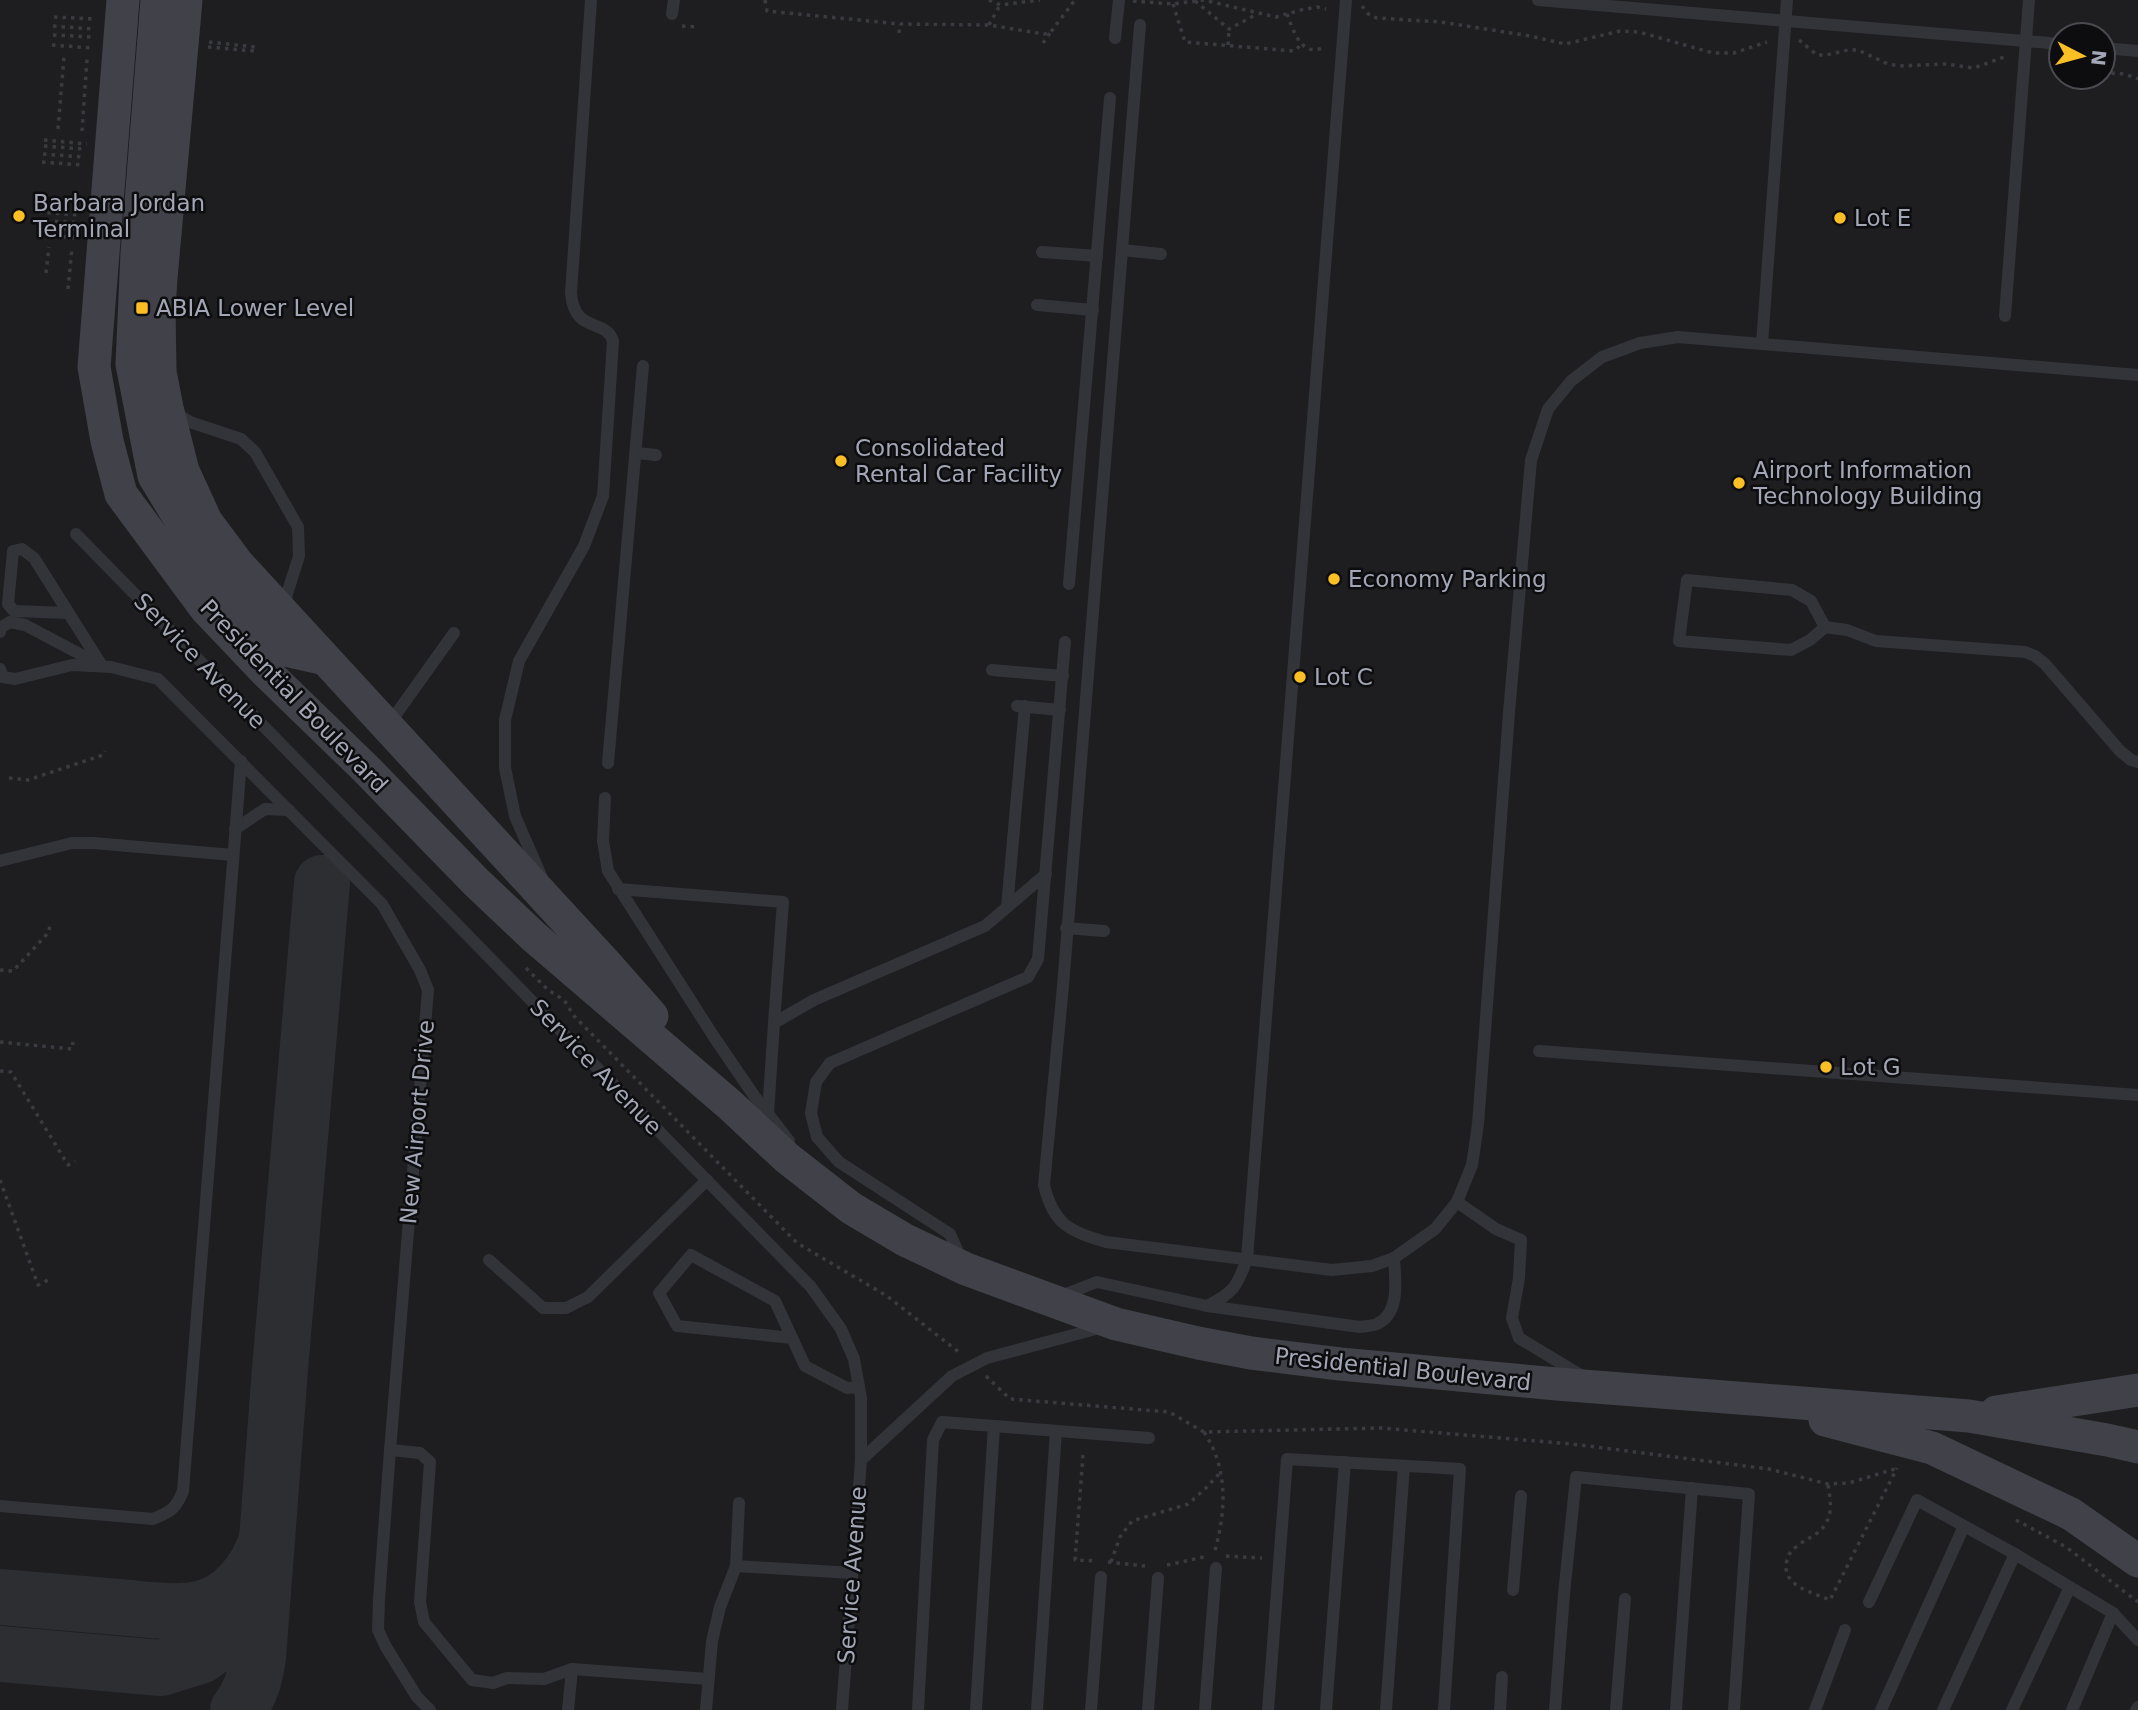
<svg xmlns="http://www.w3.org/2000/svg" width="2138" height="1710" viewBox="0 0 2138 1710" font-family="'DejaVu Sans',sans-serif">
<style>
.built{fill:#1e1e21;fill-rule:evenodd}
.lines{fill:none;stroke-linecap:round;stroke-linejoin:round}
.taxiway{stroke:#2d2e32;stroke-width:56}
.path{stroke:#393b40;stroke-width:3.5;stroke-dasharray:3.5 5;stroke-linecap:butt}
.service{stroke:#333439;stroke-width:12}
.secondary{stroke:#414249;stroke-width:33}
.poi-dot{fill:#fabf24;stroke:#0d0d0f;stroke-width:2.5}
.labels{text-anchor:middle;stroke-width:5;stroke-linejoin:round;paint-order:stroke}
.poi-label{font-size:23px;fill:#a3a7b5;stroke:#0d0d0f;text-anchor:start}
.street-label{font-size:23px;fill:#a3a7b5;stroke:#0d0d0f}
</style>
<rect width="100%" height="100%" fill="#121214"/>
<path class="built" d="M 0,0 L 2138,0 L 2138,1710 L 0,1710 ZM 2061,35 L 2103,35 L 2103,77 L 2061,77 Z"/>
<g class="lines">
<g class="taxiway">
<path d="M 0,1597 C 39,1600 79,1604 118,1607 C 144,1609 173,1614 199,1609 C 233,1602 257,1571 267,1539"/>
<polyline points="0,1654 161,1668 200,1656 221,1641 263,1592"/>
<path d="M 238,1710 C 251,1693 255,1678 258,1657 L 280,1369 L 322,883"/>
</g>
<g class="path">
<polyline points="765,0 767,11 900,24 989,25 1044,34 1050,33 1075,0"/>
<polyline points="989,0 1000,5 1040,0"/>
<polyline points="1133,1 1173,4 1203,0 1276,17 1301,10 1317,7 1326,9"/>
<polyline points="1195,1 1229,29 1257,14"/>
<polyline points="1173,4 1185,42 1294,51 1301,45"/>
<polyline points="1362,6 1370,16 1377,18 1441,22 1530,36 1565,44 1620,31 1639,32 1713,53 1734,53 1767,42"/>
<path d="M 1287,14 C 1294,32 1301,58 1325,47"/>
<polyline points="54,17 94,19"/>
<polyline points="989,25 1000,5"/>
<polyline points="53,26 93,29"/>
<polyline points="682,26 697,27"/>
<polyline points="899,33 900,24"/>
<polyline points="53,35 92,37"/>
<polyline points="1799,40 1817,55 1826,55 1848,50 1858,50 1888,64 1900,66 1945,64 1974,68 2007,56"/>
<polyline points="209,42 255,47"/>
<polyline points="1043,43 1050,33"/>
<polyline points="52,45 92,48"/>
<polyline points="1228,45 1229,29"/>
<polyline points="208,47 255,51"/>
<polyline points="2049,61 2061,73"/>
<path d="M 2103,75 C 2116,71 2126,74 2138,79"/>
<polyline points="2071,77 2089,80 2099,77"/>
<polyline points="58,129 64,57"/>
<polyline points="82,131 87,59"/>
<polyline points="44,140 87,144"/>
<polyline points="44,146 83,149"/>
<polyline points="43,154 83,157"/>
<polyline points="42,162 82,165"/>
<polyline points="39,212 78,215"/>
<polyline points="38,220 81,223"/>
<polyline points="37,227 77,229"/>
<polyline points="37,234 77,238"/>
<polyline points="46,273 49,247"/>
<polyline points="68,289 72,248"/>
<polyline points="9,778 28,780 103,755 105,751"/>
<polyline points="526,968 548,990 564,1000 574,1016 797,1243 887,1296 960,1353"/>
<polyline points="0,970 13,971 49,932 50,923"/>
<polyline points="0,1042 72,1049 73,1042"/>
<polyline points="0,1071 11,1072 68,1165 75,1161"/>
<polyline points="0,1180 38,1285 48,1280"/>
<polyline points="986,1376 1010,1399 1169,1412 1204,1432 1381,1428 1572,1444 1769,1469 1828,1484 1849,1483 1898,1468"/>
<path d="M 1204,1432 C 1229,1470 1226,1512 1214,1554"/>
<polyline points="1083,1455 1075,1560 1097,1561"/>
<path d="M 1828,1485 C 1830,1498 1833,1511 1826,1523 C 1819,1536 1806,1538 1796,1547 C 1791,1551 1788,1555 1787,1560 C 1780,1586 1812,1592 1830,1600 L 1897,1468"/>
<polyline points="2016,1520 2066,1547 2138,1602"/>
<polyline points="1226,1556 1262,1558"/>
<polyline points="1108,1562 1145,1566"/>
<polyline points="1111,1562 1120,1537 1132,1521 1188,1504 1205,1489 1221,1472"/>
<polyline points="1167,1565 1204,1557"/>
</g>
<g class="service">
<polyline points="1538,0 2061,44"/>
<polyline points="672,14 674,0"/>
<path d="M 1140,25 L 1063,986 L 1044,1185 C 1053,1223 1069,1232 1106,1242 L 1332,1270 L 1372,1266 L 1394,1258 L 1435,1229 L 1457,1202 L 1472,1165 L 1478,1124 L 1509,713 L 1531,460 L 1548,409 L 1571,381 L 1602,357 L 1640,343 L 1678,337 L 2138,375"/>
<polyline points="1115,38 1119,0"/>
<polyline points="2103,48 2138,51"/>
<polyline points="1122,250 1161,254"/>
<polyline points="1042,252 1097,256"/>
<polyline points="1037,305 1093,310"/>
<polyline points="2005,316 2029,0"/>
<polyline points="1762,344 1787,0"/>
<polyline points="173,412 190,422 241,439 255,452 298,527 299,556 287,594 285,608"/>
<polyline points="636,453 656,455"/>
<polyline points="76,534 811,1287 841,1329 854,1359 861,1398 861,1460 842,1710"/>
<polyline points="1069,584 1110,98"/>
<polyline points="68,613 14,611 8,604 13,551 22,549 34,558 102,666"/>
<polyline points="1825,627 1811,601 1792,590 1687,580 1679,641 1791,650 1810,640 1825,627 1847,630 1876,641 2025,652 2035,656 2045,664 2120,751 2131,760 2138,762"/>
<polyline points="0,632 0,628 10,622 25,625 95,662"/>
<polyline points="0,669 3,677 15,679 72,665 111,667 158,679 382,904 420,970 428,990 390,1450 379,1599 378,1630 386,1647 417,1697 430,1710"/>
<polyline points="992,670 1063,676"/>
<polyline points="1017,706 1060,710"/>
<polyline points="389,724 454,633"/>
<polyline points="608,763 643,366"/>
<polyline points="605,798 603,841 608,871 714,1037 755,1097 789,1141"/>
<polyline points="235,829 265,809 289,810"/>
<polyline points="0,861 72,843 93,843 233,855"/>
<path d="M 542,878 L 515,816 L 505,768 L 505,720 L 519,661 L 584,546 L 603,496 L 613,341 C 606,318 574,334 571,293 L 591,0"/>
<polyline points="618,889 783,902 774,1023"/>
<polyline points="1007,907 1025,706"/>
<polyline points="1066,928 1104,931"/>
<polyline points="1539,1051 2138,1095"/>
<polyline points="768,1113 774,1023 814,1000 985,926 1046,874"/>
<polyline points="1457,1202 1496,1229 1521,1240 1519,1278 1512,1318 1519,1338 1582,1376"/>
<polyline points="961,1259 950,1234 839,1162 817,1137 811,1113 816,1082 830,1063 1028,977 1038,959 1065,642"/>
<polyline points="489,1260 543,1308 566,1308 588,1297 707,1180"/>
<path d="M 1058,1297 L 1097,1282 L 1207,1306 L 1360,1327 C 1365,1326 1372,1326 1377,1324 C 1401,1313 1395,1279 1394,1258"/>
<path d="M 1207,1306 C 1233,1293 1237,1287 1247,1259 L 1346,0"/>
<polyline points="792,1338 677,1326 659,1293 691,1255 775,1301 805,1366 847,1388 859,1387"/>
<polyline points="390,1450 420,1453 430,1462 420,1602 424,1622 472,1680 493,1683 507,1678 544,1679 572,1669 568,1710"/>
<polyline points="861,1460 952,1376 987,1358 1103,1327"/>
<path d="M 0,1506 L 153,1519 C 170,1512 176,1509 183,1491 L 241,761"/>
<polyline points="736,1566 852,1573"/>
<polyline points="1513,1590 1521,1496"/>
<polyline points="1869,1602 1917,1500 2015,1554 2113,1613 2138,1640"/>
<polyline points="572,1669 708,1679"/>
<polyline points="706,1710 712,1641 720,1607 736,1566 739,1503"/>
<polyline points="918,1710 933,1440 942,1422 1149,1438"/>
<polyline points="976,1710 994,1426"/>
<polyline points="1037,1710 1056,1431"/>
<polyline points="1091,1710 1101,1577"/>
<polyline points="1148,1710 1158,1578"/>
<polyline points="1205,1710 1216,1568"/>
<polyline points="1268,1710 1287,1459 1460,1469 1444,1710"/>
<polyline points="1326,1710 1345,1462"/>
<polyline points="1386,1710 1404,1466"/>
<polyline points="1500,1710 1502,1677"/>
<polyline points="1555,1710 1564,1594 1576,1477 1749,1494 1734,1710"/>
<polyline points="1616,1710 1625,1599"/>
<polyline points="1676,1710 1692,1488"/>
<polyline points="1815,1710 1845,1630"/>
<polyline points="1881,1710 1964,1526"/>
<polyline points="1943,1710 2015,1554"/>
<polyline points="2012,1710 2070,1587"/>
<polyline points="2072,1710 2113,1613"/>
<polyline points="2136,1710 2138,1707"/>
</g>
<g class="secondary">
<polyline points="123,0 94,367 107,441 121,494 206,609 265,671 366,769 476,882 533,936 730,1105 787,1158 851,1208 905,1240 966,1269 1116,1324 1198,1343 1251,1353 1340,1364 1557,1384 1969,1416 2107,1440 2138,1447"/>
<polyline points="157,0 137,253 132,364 154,476 206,562 285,650 325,659"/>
<polyline points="186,0 161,278 159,309 160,372 167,408 183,471 206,521 238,564 607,965 652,1016"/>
<polyline points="1996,1412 2138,1390"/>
<polyline points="1825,1420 1932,1448 2071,1514 2138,1561"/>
</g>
</g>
<g class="poi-dot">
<circle cx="19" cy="216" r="7"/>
<circle cx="1840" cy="218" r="7"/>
<rect x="135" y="301" width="14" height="14" rx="3.5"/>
<circle cx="841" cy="461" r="7"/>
<circle cx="1739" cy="483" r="7"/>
<circle cx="1334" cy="579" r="7"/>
<circle cx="1300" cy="677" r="7"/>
<circle cx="1826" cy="1067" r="7"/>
</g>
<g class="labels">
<g class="poi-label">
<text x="33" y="211">Barbara Jordan<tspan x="33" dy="26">Terminal</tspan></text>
<text x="1854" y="226">Lot E</text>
<text x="156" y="316">ABIA Lower Level</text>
<text x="855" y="456">Consolidated<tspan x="855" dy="26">Rental Car Facility</tspan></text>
<text x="1753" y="478">Airport Information<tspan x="1753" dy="26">Technology Building</tspan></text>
<text x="1348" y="587">Economy Parking</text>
<text x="1314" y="685">Lot C</text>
<text x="1840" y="1075">Lot G</text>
</g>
<g class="street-label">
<text transform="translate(200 661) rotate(46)" y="8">Service Avenue</text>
<text transform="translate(294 696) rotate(46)" y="8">Presidential Boulevard</text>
<text transform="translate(596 1067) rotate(46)" y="8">Service Avenue</text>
<text transform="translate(417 1122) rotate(-85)" y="8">New Airport Drive</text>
<text transform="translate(1403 1369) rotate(6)" y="8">Presidential Boulevard</text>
<text transform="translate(852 1575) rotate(-86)" y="8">Service Avenue</text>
</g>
</g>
<g transform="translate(2082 56) rotate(96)"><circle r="33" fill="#0d0d0f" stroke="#494b51" stroke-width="2"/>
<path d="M0-5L12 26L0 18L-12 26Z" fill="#fabf24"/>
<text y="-10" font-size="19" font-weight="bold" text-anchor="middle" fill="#a3a7b5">N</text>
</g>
</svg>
